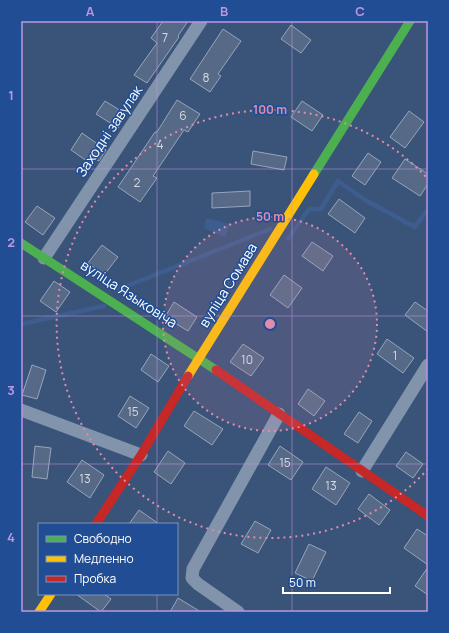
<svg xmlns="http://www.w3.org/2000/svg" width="449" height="633" viewBox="0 0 449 633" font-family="Manrope,sans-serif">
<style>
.water{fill:#3e5d8f}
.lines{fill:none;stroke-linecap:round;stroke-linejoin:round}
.stream{stroke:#3e5d8f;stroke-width:4.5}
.building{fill:#566a88;stroke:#97a5ba}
.street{stroke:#8294ac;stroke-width:13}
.fast{stroke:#4caf50;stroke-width:9}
.slow{stroke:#ffc107;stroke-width:9}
.jam{stroke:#c62828;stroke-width:9}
.grid{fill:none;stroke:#bd96df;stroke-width:1;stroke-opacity:0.55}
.ring{fill:none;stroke:#e08cad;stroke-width:2;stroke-dasharray:2 4}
.labels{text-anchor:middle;stroke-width:3;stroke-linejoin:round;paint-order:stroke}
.number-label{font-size:12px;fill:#d5dae1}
.street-label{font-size:14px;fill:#fff;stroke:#204d93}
.centre{fill:#e08cad;stroke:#204d93;stroke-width:2}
.ring-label{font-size:12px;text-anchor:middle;font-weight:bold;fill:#e08cad;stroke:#204d93;stroke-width:3;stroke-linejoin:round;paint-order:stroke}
.neatline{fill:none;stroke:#bd96df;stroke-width:1.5}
.grid-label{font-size:13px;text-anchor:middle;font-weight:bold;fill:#bd96df}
</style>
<rect width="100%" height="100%" fill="#3a5379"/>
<polygon class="water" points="206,218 230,224 225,237 204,228"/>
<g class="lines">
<g class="stream">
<polyline points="288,239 309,209 321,209 338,181 365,200 415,227 428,209"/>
<polyline points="117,290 270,229"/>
<polyline points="21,324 104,306"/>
</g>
</g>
<g class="building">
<polygon points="163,21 188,21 178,36 179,37 147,83 134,75 157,43 151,38"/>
<polygon points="291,25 311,40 301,53 281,39"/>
<polygon points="223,29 241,41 218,74 221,76 210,92 190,79"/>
<polygon points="177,100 200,114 188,132 184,130 153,176 157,178 140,202 118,187 155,132 157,132"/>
<polygon points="105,101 126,114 118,128 96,114"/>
<polygon points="302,101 323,115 312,131 291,117"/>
<polygon points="409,111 424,122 405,148 390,137"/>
<polygon points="82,133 106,150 99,161 95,159 91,164 71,150"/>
<polygon points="253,151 287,157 284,170 251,164"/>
<polygon points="368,153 381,162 365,185 352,176"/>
<polygon points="405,159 428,174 428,184 420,196 392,178"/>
<polygon points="250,191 250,206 212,208 212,193"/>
<polygon points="339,199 365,218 355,233 328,214"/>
<polygon points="37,206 55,218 43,235 25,222"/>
<polygon points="312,242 333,256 323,271 302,256"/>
<polygon points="102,245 118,257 104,275 88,263"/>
<polygon points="284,275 302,288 288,308 270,295"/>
<polygon points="54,281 70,292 56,312 40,301"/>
<polygon points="174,302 197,317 188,331 165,317"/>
<polygon points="415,302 428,311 428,332 405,315"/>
<polygon points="387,339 414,358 403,373 377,354"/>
<polygon points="243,344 264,358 251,376 230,362"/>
<polygon points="151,354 169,366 158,382 141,370"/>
<polygon points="32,365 46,370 37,399 22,395"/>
<polygon points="308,389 325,401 314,416 298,404"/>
<polygon points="130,396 149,408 136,428 118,416"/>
<polygon points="194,411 223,429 212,445 184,426"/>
<polygon points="359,412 372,421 358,443 344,434"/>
<polygon points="35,446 51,448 47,479 32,477"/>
<polygon points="280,446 303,462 291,480 268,465"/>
<polygon points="168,451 185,463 171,484 154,472"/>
<polygon points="406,452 423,464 413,478 396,466"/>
<polygon points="82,460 104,475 90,498 67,482"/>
<polygon points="326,467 350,483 336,505 312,489"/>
<polygon points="369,494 390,510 379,525 358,509"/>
<polygon points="139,510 159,524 129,524"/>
<polygon points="255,521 271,530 258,553 241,544"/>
<polygon points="417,529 428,536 428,565 404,548"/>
<polygon points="309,544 326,552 312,581 295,573"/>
<polygon points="428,567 428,595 415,586"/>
<polygon points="76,594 104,594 111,599 101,612"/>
<polygon points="178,598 201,612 170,612"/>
</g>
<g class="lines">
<g class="street">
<polyline points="44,258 201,21"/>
<polyline points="21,410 141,455"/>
<polyline points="362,471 428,365"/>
<polyline points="238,612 198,584 192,578 193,569 279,414"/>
</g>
<g class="fast">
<polyline points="314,174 410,21"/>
<polyline points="21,243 216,370"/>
</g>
<g class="slow">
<polyline points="188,376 314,174"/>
<polyline points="39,612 51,594"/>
</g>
<g class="jam">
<polyline points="216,370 428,516"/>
<polyline points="96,524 141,455 188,376"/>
</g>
</g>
<path class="grid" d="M 157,21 L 157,524M 292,21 L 292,612M 21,169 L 428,169M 21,316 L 428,316M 21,464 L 428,464M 157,594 L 157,612"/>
<circle cx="270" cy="324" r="107" fill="#e08cad" fill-opacity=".12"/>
<g class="ring">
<circle cx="270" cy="324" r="107"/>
<path d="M428 469A214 214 0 1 1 428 179"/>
</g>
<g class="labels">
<g class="number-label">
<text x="165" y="42">7</text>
<text x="206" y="82">8</text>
<text x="183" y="120">6</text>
<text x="160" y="149">4</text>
<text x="137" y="187">2</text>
<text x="395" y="360">1</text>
<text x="247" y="364">10</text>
<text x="133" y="416">15</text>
<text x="285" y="467">15</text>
<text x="85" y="483">13</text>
<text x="331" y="490">13</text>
</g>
<g class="street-label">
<text transform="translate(109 131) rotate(-56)" y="5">Заходні завулак</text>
<text transform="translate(228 285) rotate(-58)" y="5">вуліца Сомава</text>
<text transform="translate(129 294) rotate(33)" y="5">вуліца Языковіча</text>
</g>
</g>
<circle cx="270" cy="324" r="6" class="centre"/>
<g class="ring-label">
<text x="270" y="114">100 m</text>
<text x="270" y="221">50 m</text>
</g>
<rect width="449" height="633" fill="none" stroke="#204d93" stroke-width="44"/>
<rect x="38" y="523" width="140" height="72" fill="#204d93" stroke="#7994be"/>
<rect x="46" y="536" width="20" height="6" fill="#4caf50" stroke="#7994be"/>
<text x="74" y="543" font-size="12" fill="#ffffff">Свободно</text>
<rect x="46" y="556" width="20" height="6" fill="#ffc107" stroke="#7994be"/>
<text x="74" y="563" font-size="12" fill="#ffffff">Медленно</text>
<rect x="46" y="576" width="20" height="6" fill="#c62828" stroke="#7994be"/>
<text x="74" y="583" font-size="12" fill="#ffffff">Пробка</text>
<path d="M283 587v6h107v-6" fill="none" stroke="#ffffff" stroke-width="2"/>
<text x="289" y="587" font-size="12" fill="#ffffff" stroke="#204d93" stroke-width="3" paint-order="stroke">50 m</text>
<rect x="22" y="22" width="405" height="589" class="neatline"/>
<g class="grid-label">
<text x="90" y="16">A</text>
<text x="224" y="16">B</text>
<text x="360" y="16">C</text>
<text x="11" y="100">1</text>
<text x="11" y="247">2</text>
<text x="11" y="395">3</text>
<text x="11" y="542">4</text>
</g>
</svg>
